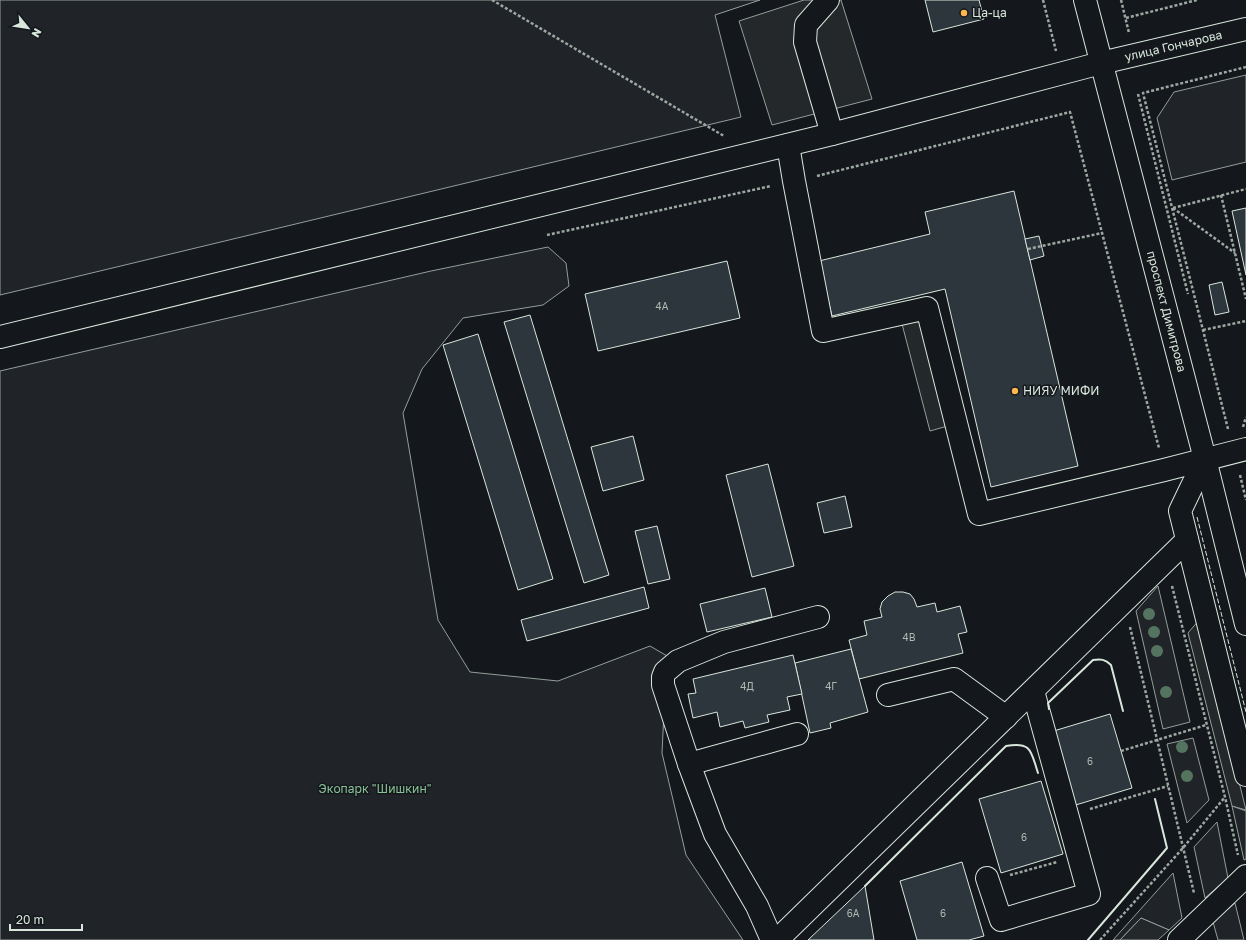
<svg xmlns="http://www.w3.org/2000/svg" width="1246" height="940" viewBox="0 0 1246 940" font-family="'Golos Text',sans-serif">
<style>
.green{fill:#202428;stroke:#939e99}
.parking{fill:#24282b;stroke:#939e99}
.building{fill:#2c363c;stroke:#d8e6dc}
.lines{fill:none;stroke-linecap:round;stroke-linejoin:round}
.minor-casing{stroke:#d8e6dc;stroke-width:24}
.major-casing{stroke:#d8e6dc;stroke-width:24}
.path{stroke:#9da8a2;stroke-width:2.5;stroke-dasharray:3 2;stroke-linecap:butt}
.minor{stroke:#14181c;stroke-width:22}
.major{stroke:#14181c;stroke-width:22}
.fence{stroke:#d8e6dc;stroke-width:1;stroke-dasharray:5 2;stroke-linecap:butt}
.wall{stroke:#d8e6dc;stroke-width:2}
.tree{fill:#55745f}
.poi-dot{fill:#ffb74d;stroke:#14181c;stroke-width:1.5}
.labels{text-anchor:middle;stroke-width:3;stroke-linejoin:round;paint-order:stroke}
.number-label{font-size:10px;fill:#adbab4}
.poi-label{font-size:12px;fill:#d8e6dc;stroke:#14181c;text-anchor:start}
.street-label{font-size:12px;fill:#d8e6dc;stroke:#14181c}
.park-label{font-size:12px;fill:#8ac095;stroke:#14181c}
</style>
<rect width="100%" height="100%" fill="#14181c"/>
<g class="green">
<polygon points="0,0 760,0 715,15 741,117 0,295"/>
<polygon points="1246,75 1246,162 1172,180 1157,118 1174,92"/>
<polygon points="548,247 566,263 569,286 543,305 463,318 422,369 403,413 438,620 470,672 558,681 650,646 674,660 665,691 662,753 686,855 743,940 0,940 0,371 431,271"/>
<polygon points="1158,586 1190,722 1163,729 1136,611"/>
<polygon points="1193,738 1209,800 1187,823 1167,744"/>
<polygon points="1232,806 1246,811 1246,859 1244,860"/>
<polygon points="1217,822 1228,878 1205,898 1194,847"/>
<polygon points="1173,873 1182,918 1169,930 1141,918 1120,940 1113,940"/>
<polygon points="1235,903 1244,940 1218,940 1213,922"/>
</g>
<g class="parking">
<polygon points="804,0 841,0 872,99 772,125 739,21"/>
<polygon points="923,318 951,425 930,431 902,324"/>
<polygon points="1199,620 1246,810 1232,806 1188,633"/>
<polygon points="1141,918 1169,930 1158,940 1120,940"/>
</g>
<g class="building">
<polygon points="925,0 979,0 984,19 933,32"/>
<polygon points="1014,191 1078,466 991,487 945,289 832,316 819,261 930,234 925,212"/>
<polygon points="1246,208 1246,275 1232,211"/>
<polygon points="1039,236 1044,256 1030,260 1025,239"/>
<polygon points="727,261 740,318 598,351 585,294"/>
<polygon points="1222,282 1229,312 1215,315 1209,285"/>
<polygon points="530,315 609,575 584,583 504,322"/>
<polygon points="478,334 553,579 518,590 443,345"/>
<polygon points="633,436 644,480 603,491 591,447"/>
<polygon points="768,464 794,566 752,577 726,475"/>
<polygon points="845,496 852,527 824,533 817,503"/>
<polygon points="657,526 670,579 648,584 635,531"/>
<polygon points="644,587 649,608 527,641 521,620"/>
<polygon points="765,588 772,617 707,632 700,604"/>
<polygon points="895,592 903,592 910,594 914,599 917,607 935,603 937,612 960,606 967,632 958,634 963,653 859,679 849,640 867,635 864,621 882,617 880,609 882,602 888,596"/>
<polygon points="851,649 868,712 830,723 831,728 810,733 795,663"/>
<polygon points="793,655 802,694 787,697 790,710 767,715 769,722 745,728 743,721 720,727 717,712 693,718 688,694 696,693 693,679"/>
<polygon points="1110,714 1132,788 1069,807 1047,733"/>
<polygon points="1041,781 1063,854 1001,873 979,799"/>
<polygon points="962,862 984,936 969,940 917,940 900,881"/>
<polygon points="865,886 874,940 808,940"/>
</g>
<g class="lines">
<g class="minor-casing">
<g id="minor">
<polyline points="828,0 806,25 805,42 832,134"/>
<polyline points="788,145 794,181 823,331 927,308 979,514 1164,470 1246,449"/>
<polyline points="1205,459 1180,511 1246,775"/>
<polyline points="888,695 954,679 1006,717"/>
<polyline points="689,764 797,734"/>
<polyline points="987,878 1001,920 1089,894 1033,691"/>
<polyline points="772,940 757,906 715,834 689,764 663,685 663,677 665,672 678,661 724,642 818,617"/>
<polyline points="777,940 1187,540"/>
<polyline points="1179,940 1246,876"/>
</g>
</g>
<g class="major-casing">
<g id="major">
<path id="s1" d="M 1085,0 L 1205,459 L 1246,624"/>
<path id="s2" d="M 0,337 L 832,134 L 1101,63 L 1246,29"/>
</g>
</g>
<g class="path">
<polyline points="492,0 724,136"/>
<polyline points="1043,0 1056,51"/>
<polyline points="1121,0 1129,33"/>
<polyline points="1126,18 1197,0"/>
<polyline points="1138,94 1188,294"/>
<polyline points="817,176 1070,112 1159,448"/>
<polyline points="1221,195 1246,299"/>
<polyline points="1173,208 1235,253"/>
<polyline points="1173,208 1246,189"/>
<polyline points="547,235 771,186"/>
<polyline points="1028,249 1102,233"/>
<polyline points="1203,330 1246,321"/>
<polyline points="1243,427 1246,417"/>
<polyline points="1228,429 1143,93 1246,67"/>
<polyline points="1240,475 1246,500"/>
<polyline points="1172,586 1225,797 1238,855"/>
<polyline points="1130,627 1194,893"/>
<polyline points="1121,751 1206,725"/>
<polyline points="1090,809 1168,786"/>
<polyline points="1010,875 1057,862"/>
<polyline points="1100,940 1183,848 1225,797"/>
</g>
<use href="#minor" class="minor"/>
<use href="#major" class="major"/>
<polyline class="fence" points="1197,517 1246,712"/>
<g class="wall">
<path d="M 1049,709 L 1048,703 L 1093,660 C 1101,659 1105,659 1111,665 L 1123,711"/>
<path d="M 865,886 L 1006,746 C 1032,741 1031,752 1038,773"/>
<polyline points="1088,940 1167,848 1155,799"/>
</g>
</g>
<g class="tree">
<circle cx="1149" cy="614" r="6"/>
<circle cx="1154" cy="632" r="6"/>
<circle cx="1157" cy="651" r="6"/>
<circle cx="1166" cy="692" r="6"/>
<circle cx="1182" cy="747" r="6"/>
<circle cx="1187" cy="776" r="6"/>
</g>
<g class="poi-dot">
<circle cx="964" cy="13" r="4"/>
<circle cx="1015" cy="391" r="4"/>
</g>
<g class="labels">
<g class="number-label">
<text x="662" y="310">4А</text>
<text x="909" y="641">4В</text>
<text x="747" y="690">4Д</text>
<text x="831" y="690">4Г</text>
<text x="1090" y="765">6</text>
<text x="1024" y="841">6</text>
<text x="853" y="917">6А</text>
<text x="943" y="917">6</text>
</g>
<g class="poi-label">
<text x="972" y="17">Ца-ца</text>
<text x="1023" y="395">НИЯУ МИФИ</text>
</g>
<g class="street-label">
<text dy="4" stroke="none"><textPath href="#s2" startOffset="1209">улица Гончарова</textPath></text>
<text dy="4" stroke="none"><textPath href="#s1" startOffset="322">проспект Димитрова</textPath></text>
</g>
<g class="park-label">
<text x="375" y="793">Экопарк "Шишкин"</text>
</g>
</g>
<g transform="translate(28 28) rotate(120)" stroke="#14181c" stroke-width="3" paint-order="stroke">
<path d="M0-3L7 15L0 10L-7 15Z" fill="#d8e6dc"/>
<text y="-6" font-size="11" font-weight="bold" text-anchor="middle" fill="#d8e6dc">N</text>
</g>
<path d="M10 924v6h72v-6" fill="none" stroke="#d8e6dc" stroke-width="2"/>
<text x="16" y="924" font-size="12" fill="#d8e6dc" stroke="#14181c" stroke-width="3" paint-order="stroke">20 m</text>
</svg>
